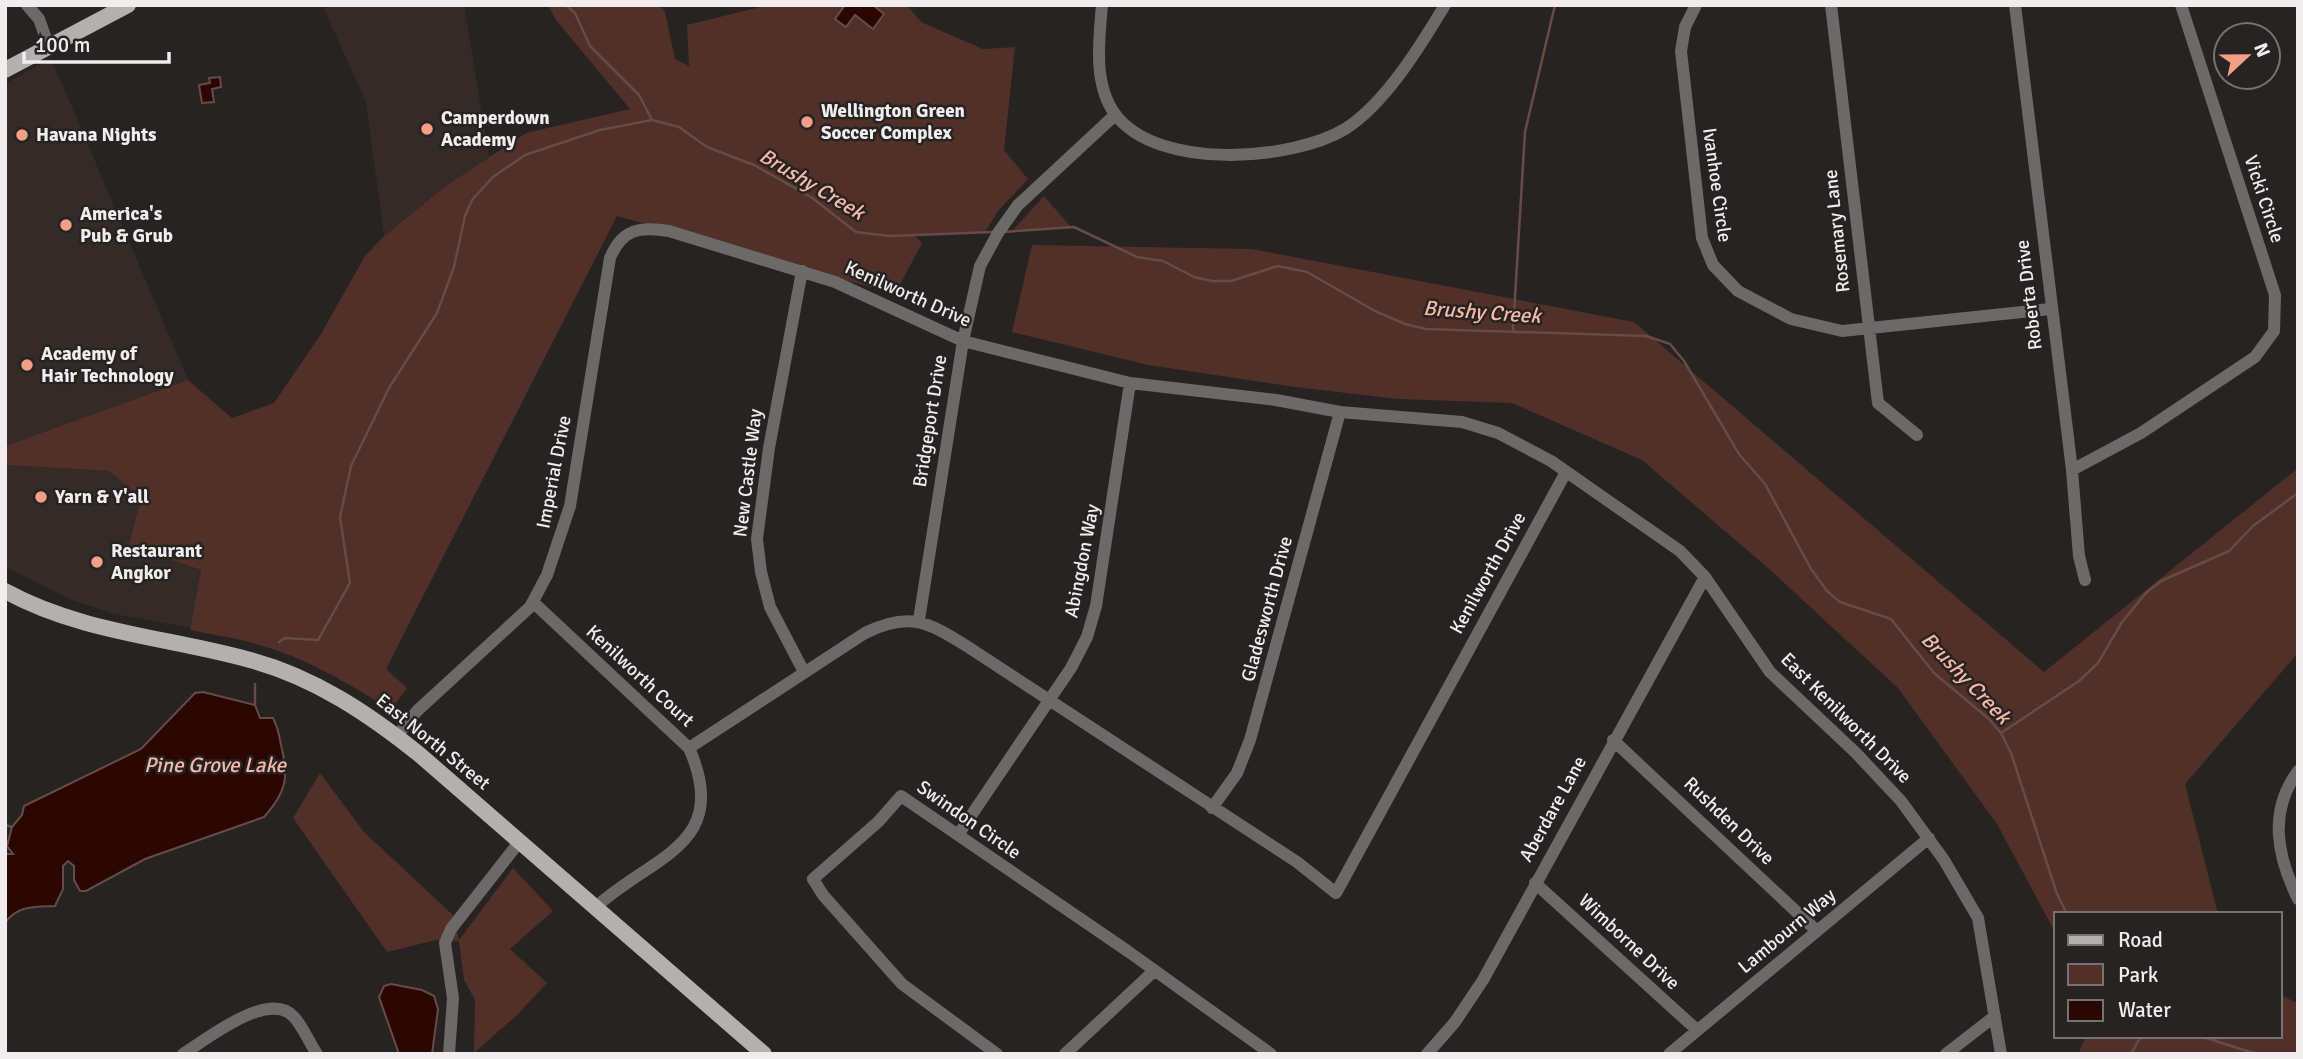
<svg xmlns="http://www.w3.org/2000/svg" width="2303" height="1059" font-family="Signika,sans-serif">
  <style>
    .built { fill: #342b28 }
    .green { fill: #503028 }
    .water { fill: #2c0600; stroke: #664b47; stroke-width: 2 }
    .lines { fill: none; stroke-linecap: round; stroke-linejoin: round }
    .stream { stroke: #664b47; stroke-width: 2.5 }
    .minor { stroke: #6b6a69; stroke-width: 12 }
    .major { stroke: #b4b0af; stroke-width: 16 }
    .poi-dot { fill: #f49e87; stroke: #262322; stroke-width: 2.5 }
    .labels { text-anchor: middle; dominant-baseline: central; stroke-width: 5; stroke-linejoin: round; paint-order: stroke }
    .poi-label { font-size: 19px; font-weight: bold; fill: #efeded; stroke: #262322; text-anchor: start }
    .street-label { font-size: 19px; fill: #efeded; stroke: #262322 }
    .water-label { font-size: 21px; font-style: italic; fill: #f7b8a7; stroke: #262322 }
  </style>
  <rect width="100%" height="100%" fill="#262322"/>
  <path class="built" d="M 322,5 L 464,5 L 489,157 L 447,185 L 384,236 L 366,102 Z
    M 51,58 L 188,380 L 5,446 L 5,84 Z
    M 5,465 L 109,471 L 141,498 L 130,545 L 201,570 L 191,628 L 115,614 L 72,600 L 5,567 Z"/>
  <path class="green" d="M 548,5 L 660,5 L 665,12 L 675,59 L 689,66 L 687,25 L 768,5 L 907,5 L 921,22 L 983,49 L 1015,47 L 1004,150 L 1028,179 L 998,211 L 985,232 L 914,235 L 922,243 L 895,294 L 617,216 L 386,669 L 407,688 L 391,710 C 349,684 307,658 259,645 C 237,638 213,635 190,630 L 201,570 L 129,545 L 141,498 L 109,471 L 5,465 L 5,446 L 188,380 L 232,418 L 274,403 L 321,334 L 365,256 L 384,236 L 447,185 L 526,133 L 630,109 L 556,20 Z
    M 1044,196 L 1071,227 L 1012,231 Z
    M 1032,245 L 1252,249 L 1634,322 L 2044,672 L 2298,468 L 2298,653 L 2185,784 L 2218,914 L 2056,914 L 2056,934 L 1997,824 L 1898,688 L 1768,568 L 1642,460 L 1512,403 L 1398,399 L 1295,387 L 1148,365 L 1012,332 Z
    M 320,773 L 364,832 L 454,916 L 459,940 L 513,868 L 553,911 L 510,949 L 547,983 L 516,1016 L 474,1053 L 475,1000 L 464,980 L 459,941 L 436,940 L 387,952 L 293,818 Z
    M 2280,995 L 2298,1003 L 2298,1054 L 2078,1054 L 2086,1036 L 2280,1036 Z"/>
  <path class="water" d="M 845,5 L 873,5 L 884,14 L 873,29 L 855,15 L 846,27 L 835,19 Z
    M 220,77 L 221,87 L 212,89 L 214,102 L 202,103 L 199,85 L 210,83 L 209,78 Z
    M 203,692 L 255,705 L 260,718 L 273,718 C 278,727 279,734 281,745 C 289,777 287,791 264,817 L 145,859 L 86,891 L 80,891 L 74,880 L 74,866 L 68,861 L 63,866 L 63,889 L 55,906 C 35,907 17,905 5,923 L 5,854 L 13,854 L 7,846 L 12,827 L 22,815 L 24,806 L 141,749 L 195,693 Z
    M 391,984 L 422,990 L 434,996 L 438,1009 L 432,1054 L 399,1054 L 379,997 L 384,986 Z"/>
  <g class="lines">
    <path class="stream" d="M 566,5 L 575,13 L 590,46 L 639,95 L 652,120
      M 1003,232 L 1074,227 L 1137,257 L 1163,261 L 1194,277 L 1212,281 L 1231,281 L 1278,266 L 1307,272 L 1375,311 L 1405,324 L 1426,329 L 1646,336 L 1670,344 L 1684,361 L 1739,454 L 1765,484 L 1811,569 L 1827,591 L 1840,602 L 1891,619 L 1934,673 L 1989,719 L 2001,733 L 2011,753 L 2057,894 L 2067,914
      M 1513,330 L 1525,132 L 1555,5
      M 279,642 L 285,638 L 318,640 L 350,583 L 340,517 L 351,466 L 389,388 L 437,313 L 454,267 L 465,216 L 472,200 L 493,177 L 525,155 L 600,130 L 652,120 L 679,127 L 707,147 L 754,165 L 811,197 L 856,232 L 890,236 L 993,232
      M 255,684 L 255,705
      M 2001,733 L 2079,681 L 2098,663 L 2122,622 L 2146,593 L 2161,581 L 2229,551 L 2253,526 L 2298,493
      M 5,825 L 12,827
      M 2200,1036 L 2256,1054
      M 2131,1054 L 2141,1036"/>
    <path class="minor" d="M 27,5 L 39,19 L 49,47
      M 1102,5 C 1099,40 1093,84 1115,114 C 1157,171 1292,161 1345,129 C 1385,104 1421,45 1445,5
      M 1696,5 L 1685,27 L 1681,51 L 1702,238 L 1713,265 L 1738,291 L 1791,319 L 1842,331 L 2050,309
      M 1831,5 L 1878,403 L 1917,435
      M 2015,5 L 2072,470 L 2079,556 L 2085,580
      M 802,271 L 769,448 L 757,539 L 761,572 L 770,607 L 804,672
      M 2072,470 L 2141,433 L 2255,357 L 2274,331 L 2275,295 L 2181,5
      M 534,603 L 689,748 C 732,845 653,855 596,907
      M 919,620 L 963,341 L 980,266 L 998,233 L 1018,205 L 1115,115
      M 397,736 L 417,711 L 530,607 L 547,575 L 570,506 L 610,258 C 622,229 640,226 669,231 L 835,282 L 963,341 L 1130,383 L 1276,400 L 1340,412 L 1462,422 L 1498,433 L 1551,461 L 1680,551 L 1705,577 L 1770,672 L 1856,753 L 1901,801 L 1944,860 L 1978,918 L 2001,1054
      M 1613,740 L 1817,931
      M 689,748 L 865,633 C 908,612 927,621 965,645 L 1297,862 L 1336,893 L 1566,472
      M 2298,771 C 2268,812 2277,856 2298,899
      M 1212,808 L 1237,773 L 1250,740 L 1340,412
      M 958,835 L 1071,668 L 1087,637 L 1096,606 L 1130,383
      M 1535,883 L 1697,1030
      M 183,1054 C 207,1039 269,989 294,1017 C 303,1027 309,1042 317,1054
      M 449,1054 L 453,998 L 445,943 L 451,929 L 520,841
      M 997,1054 L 902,984 L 823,895 L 813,879 L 878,822 L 901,796 L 1129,952 L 1271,1054
      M 1065,1054 L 1154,971
      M 1427,1054 L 1455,1022 L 1483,980 L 1705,577
      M 1669,1054 L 1929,838
      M 1946,1054 L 1995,1016"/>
    <path class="major" d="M 5,70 L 128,5
      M 5,591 C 82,633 167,637 250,660 C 314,677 369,714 420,755 L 764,1054"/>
  </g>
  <g class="poi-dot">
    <circle cx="807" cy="122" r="7"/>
    <circle cx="427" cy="129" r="7"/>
    <circle cx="22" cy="135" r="7"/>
    <circle cx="66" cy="225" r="7"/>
    <circle cx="27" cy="365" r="7"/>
    <circle cx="41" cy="497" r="7"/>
    <circle cx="97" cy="562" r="7"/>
  </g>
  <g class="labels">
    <g class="poi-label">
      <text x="821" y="111">Wellington Green<tspan x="821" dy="22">Soccer Complex</tspan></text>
      <text x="441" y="118">Camperdown<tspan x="441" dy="22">Academy</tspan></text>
      <text x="36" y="135">Havana Nights</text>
      <text x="80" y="214">America's<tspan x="80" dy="22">Pub &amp; Grub</tspan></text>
      <text x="41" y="354">Academy of<tspan x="41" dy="22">Hair Technology</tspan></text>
      <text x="55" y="497">Yarn &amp; Y'all</text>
      <text x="111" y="551">Restaurant<tspan x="111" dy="22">Angkor</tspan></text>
    </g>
    <g class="street-label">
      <text transform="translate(1717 185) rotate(82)">Ivanhoe Circle</text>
      <text transform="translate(2264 199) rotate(72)">Vicki Circle</text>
      <text transform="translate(1837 231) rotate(-96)">Rosemary Lane</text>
      <text transform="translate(908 294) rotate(24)">Kenilworth Drive</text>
      <text transform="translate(2029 295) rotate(-97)">Roberta Drive</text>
      <text transform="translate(930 421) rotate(-81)">Bridgeport Drive</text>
      <text transform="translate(554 472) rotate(-79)">Imperial Drive</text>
      <text transform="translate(748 473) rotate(-83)">New Castle Way</text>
      <text transform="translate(1082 561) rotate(-79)">Abingdon Way</text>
      <text transform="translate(1488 573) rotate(-61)">Kenilworth Drive</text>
      <text transform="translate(1267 609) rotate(-75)">Gladesworth Drive</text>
      <text transform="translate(640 676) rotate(43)">Kenilworth Court</text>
      <text transform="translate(1846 718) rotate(45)">East Kenilworth Drive</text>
      <text transform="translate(433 742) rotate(39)">East North Street</text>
      <text transform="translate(1553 809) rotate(-61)">Aberdare Lane</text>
      <text transform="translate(969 820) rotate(35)">Swindon Circle</text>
      <text transform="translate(1729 821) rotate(44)">Rushden Drive</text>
      <text transform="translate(1787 931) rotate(-40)">Lambourn Way</text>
      <text transform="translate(1629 942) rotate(43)">Wimborne Drive</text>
    </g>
    <g class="water-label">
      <text transform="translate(812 184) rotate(31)">Brushy Creek</text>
      <text transform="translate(1482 312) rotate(4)">Brushy Creek</text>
      <text transform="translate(1966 678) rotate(46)">Brushy Creek</text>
      <text x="215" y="765">Pine Grove Lake</text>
    </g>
  </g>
  <rect width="2303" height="1059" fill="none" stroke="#efeded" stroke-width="14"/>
  <rect x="2054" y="912" width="228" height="126" fill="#262322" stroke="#767473" stroke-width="2"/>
  <rect x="2068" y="935" width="35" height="10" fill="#b4b0af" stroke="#767473" stroke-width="2"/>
  <text x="2118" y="947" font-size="21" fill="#efeded">Road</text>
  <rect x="2068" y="964" width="35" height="21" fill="#503028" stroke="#767473" stroke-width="2"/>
  <text x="2118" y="982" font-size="21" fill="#efeded">Park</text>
  <rect x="2068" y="1000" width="35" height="21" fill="#2c0600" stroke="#767473" stroke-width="2"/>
  <text x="2118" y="1017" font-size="21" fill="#efeded">Water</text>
  <g transform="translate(2247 56) rotate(68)"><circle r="33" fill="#262322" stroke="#767473" stroke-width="2"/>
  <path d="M0-5L12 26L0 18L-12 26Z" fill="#f49e87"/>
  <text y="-10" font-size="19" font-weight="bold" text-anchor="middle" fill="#efeded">N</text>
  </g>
  <path d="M24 52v10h145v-10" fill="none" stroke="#efeded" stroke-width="3.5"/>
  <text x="35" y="52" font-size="21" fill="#efeded" stroke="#262322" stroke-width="5" paint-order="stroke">100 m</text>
</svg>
